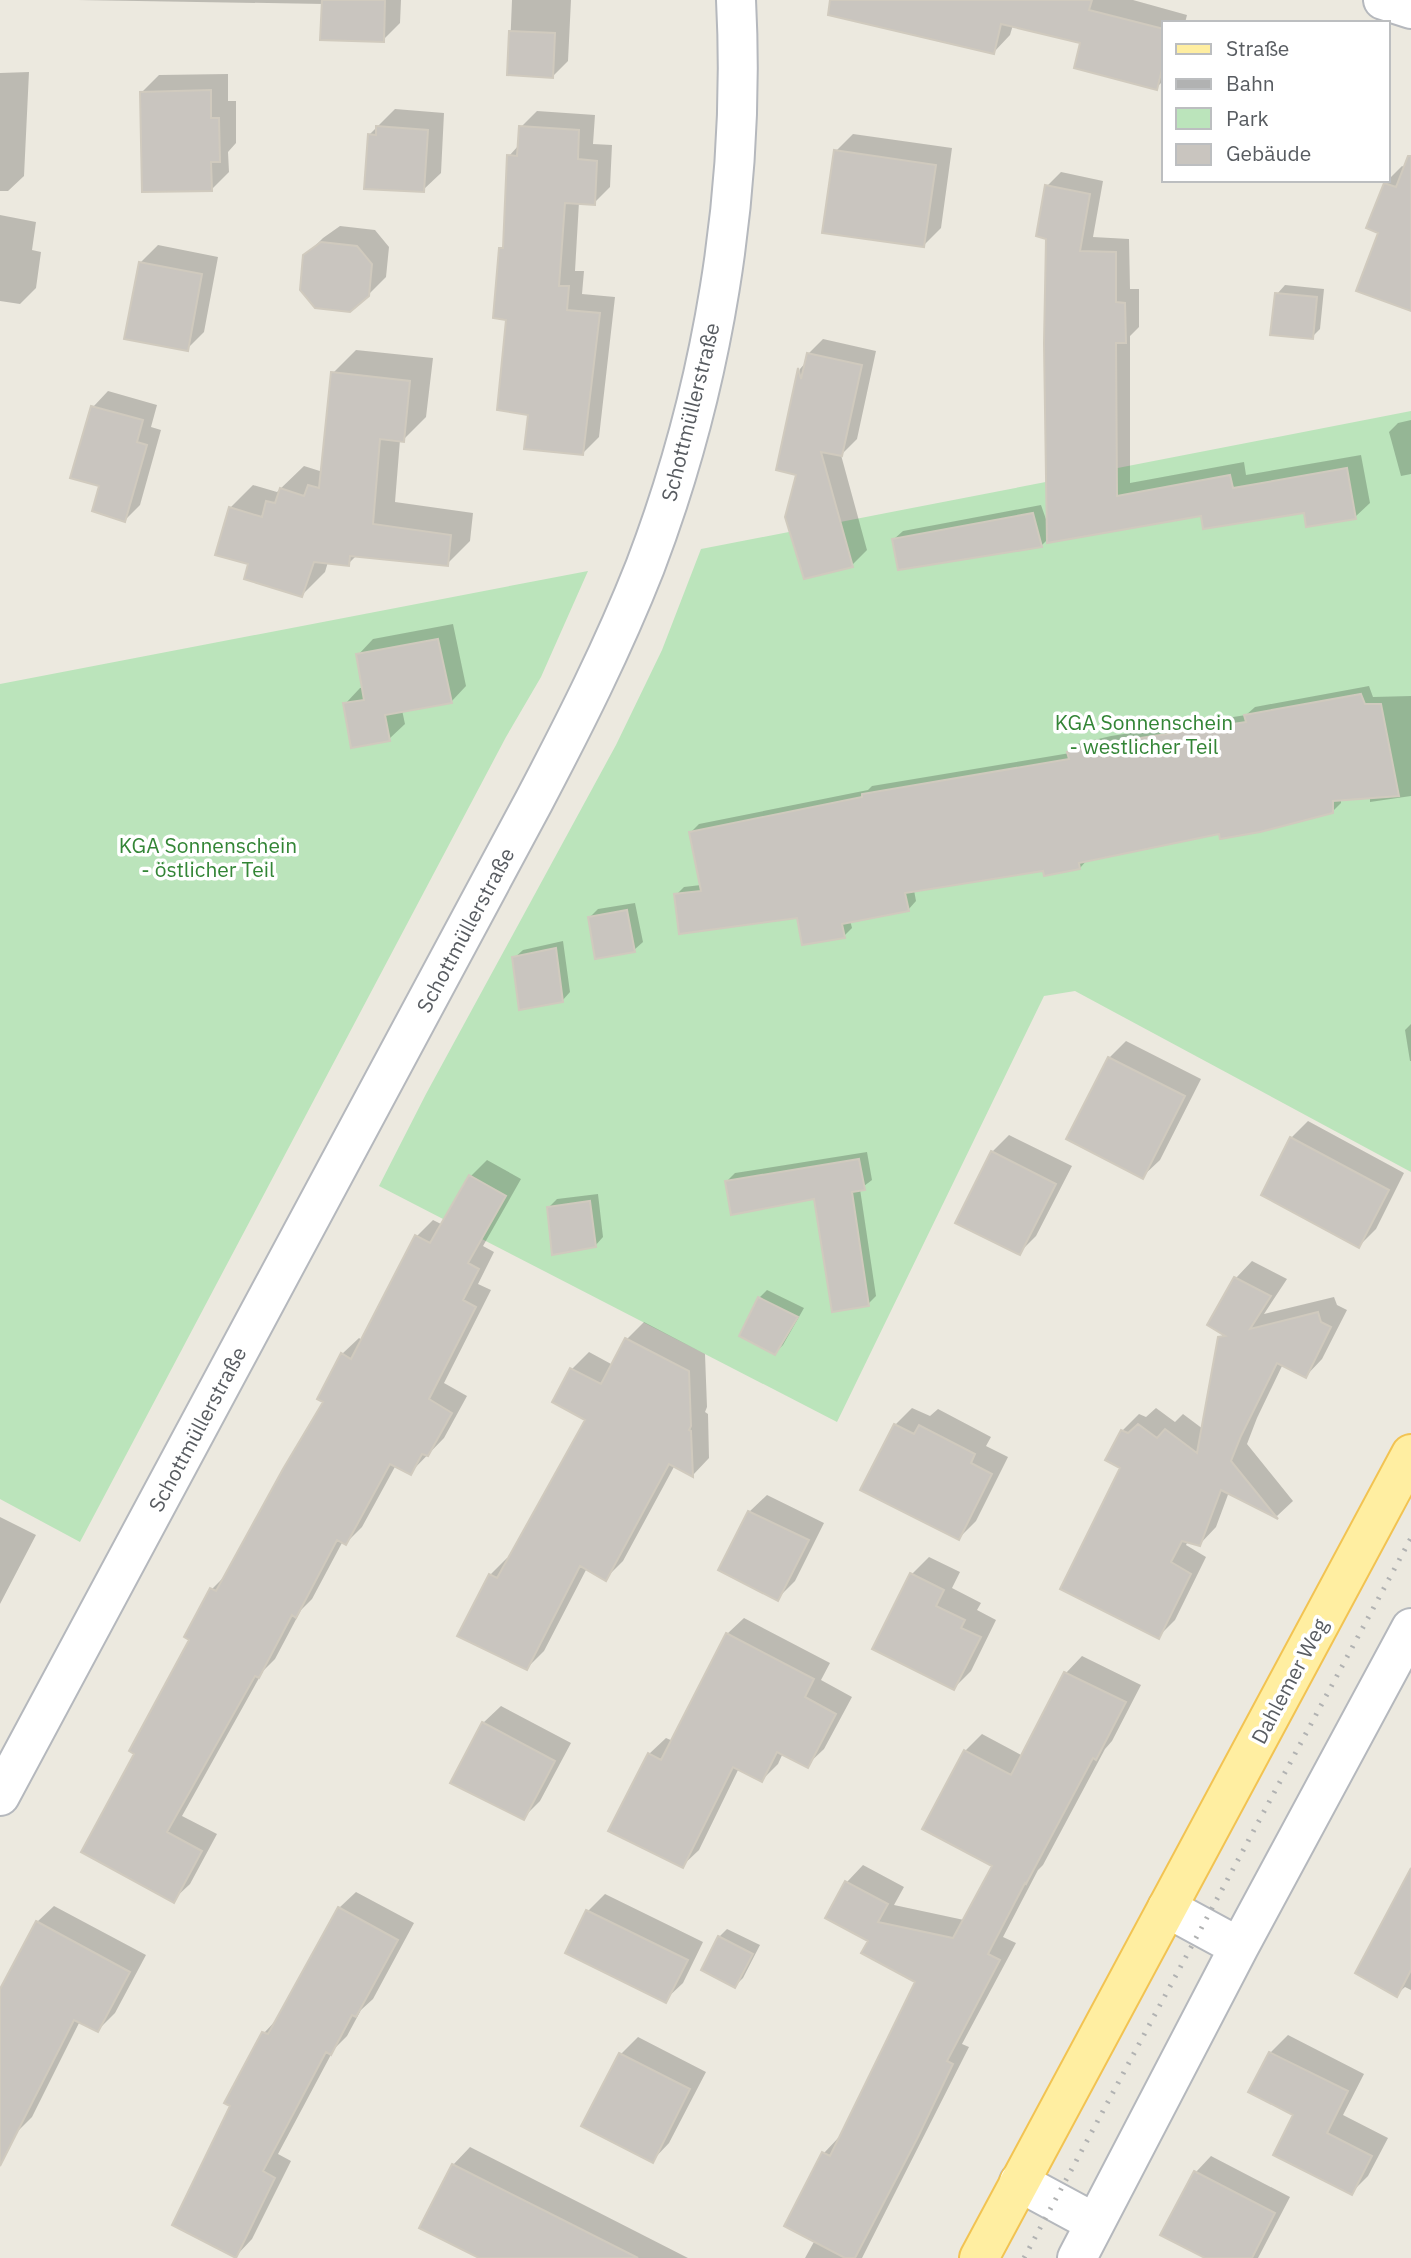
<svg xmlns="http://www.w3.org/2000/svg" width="1411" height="2258" font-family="'IBM Plex Sans',sans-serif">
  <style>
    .green { fill: #bbe4bb }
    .shadow { fill: #0003 }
    .building { fill: #c9c5bf; stroke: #d0cabe; stroke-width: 2 }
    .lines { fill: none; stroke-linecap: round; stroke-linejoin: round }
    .minor-casing { stroke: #b5b8bd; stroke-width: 42 }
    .major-casing { stroke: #f2c352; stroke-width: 42 }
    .minor { stroke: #fff; stroke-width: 38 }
    .major { stroke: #ffeea1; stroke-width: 38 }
    .rail { stroke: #b1b2b2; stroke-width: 5; stroke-dasharray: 2 9; stroke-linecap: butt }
    .labels { text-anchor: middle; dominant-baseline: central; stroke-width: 7; stroke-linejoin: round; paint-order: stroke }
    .street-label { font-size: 21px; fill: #585c61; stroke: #fff }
    .park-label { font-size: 21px; fill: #338536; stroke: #fff }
  </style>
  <rect width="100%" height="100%" fill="#ece9df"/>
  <path class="green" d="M 1411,411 L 1411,1172 L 1075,991 L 1044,996 L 837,1422 L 379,1186 L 426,1094 L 616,745 L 662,650 L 701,549 Z
    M 588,571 L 541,677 L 506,737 L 80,1542 L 0,1499 L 0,684 Z"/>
  <path class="shadow" d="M 78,0 L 401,0 L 400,23 L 383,40 L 324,4 Z
    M 512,0 L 571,0 L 568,61 L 553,76 L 509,74 Z
    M 856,0 L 1133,0 L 1187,15 L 1185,23 L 1164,23 L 1164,80 L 1156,88 L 1083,42 L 1013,25 L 1010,35 L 994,52 Z
    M 29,72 L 24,176 L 8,191 L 0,191 L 0,73 Z
    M 228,74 L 228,101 L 236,101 L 236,143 L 228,152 L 229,172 L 212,189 L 142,92 L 159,75 Z
    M 395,109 L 444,113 L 441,173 L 423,190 L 369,135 Z
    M 537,111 L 595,115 L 593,144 L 612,145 L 610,187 L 594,203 L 579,202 L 575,271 L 584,271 L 582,294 L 615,297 L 599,437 L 583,453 L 530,413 L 507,318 L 501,249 L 505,245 L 509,156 L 519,145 L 521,127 Z
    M 853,134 L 952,148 L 941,228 L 924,245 L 836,151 Z
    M 1402,166 L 1411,170 L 1411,309 L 1381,232 L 1385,183 Z
    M 1061,172 L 1103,181 L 1093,237 L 1129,239 L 1130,289 L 1139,289 L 1139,327 L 1130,336 L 1130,483 L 1244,462 L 1246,475 L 1361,455 L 1370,503 L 1355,517 L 1305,511 L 1202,514 L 1046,541 L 1042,545 L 899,568 L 894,539 L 903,531 L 1041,505 L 1048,525 L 1047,186 Z
    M 0,215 L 36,222 L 32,250 L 41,252 L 36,288 L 20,304 L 0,301 Z
    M 340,226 L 375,230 L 389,247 L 386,277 L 368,295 L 305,256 L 323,238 Z
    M 158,245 L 218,257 L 204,332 L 187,349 L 141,262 Z
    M 1285,285 L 1324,289 L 1320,329 L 1312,337 L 1277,294 Z
    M 823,339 L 876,351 L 857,439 L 841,455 L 867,550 L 852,565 L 798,473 L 778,468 L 800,369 L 806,362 L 808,354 Z
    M 356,350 L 433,358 L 426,417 L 403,440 L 400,440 L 395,502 L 473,513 L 470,541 L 447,564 L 357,555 L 348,564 L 328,562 L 325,572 L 302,595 L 250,563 L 230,508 L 253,485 L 277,492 L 304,466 L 323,472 L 333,373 Z
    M 108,391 L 157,405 L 151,427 L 161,430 L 140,505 L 125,520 L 101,485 L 93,407 Z
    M 1411,420 L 1411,474 L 1401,476 L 1389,432 L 1398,423 Z
    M 453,624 L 466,686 L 451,702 L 402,710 L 405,724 L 389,739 L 345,704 L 360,688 L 364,688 L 358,655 L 373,639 Z
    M 1369,686 L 1373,697 L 1411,696 L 1411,796 L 1370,802 L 1370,796 L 1341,798 L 1341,803 L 1333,811 L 1087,860 L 1080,868 L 1044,870 L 914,890 L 916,901 L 908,910 L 850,920 L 852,928 L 844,936 L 799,916 L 676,895 L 684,887 L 701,885 L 691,832 L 699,824 L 868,790 L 872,786 L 1070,753 L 1077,744 L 1111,736 L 1246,715 L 1255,707 Z
    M 635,903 L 643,942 L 634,950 L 590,917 L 598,909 Z
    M 563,941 L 570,992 L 562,1001 L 514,958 L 523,950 Z
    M 1411,1024 L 1411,1061 L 1410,1061 L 1405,1030 Z
    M 1126,1041 L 1201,1079 L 1160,1160 L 1142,1177 L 1109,1058 Z
    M 1308,1121 L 1404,1173 L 1376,1229 L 1359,1246 L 1291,1138 Z
    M 1009,1135 L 1072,1166 L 1036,1236 L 1019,1253 L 992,1152 Z
    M 867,1152 L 872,1180 L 860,1189 L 876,1296 L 868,1304 L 816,1197 L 727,1181 L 735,1173 Z
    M 487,1160 L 521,1179 L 483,1246 L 494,1252 L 478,1284 L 491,1290 L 444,1383 L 467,1396 L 444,1438 L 410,1473 L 396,1465 L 362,1527 L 346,1543 L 343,1541 L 312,1599 L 301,1610 L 275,1659 L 263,1671 L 182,1816 L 217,1834 L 190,1884 L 173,1900 L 137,1753 L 212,1589 L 228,1573 L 325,1401 L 342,1354 L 359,1338 L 362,1340 L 417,1236 L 433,1220 L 443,1225 L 471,1176 Z
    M 598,1194 L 603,1237 L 595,1246 L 548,1208 L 557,1199 Z
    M 1252,1261 L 1287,1279 L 1264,1314 L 1334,1297 L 1337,1305 L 1347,1310 L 1322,1359 L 1306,1376 L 1283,1364 L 1257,1418 L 1247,1444 L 1293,1501 L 1277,1516 L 1229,1492 L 1216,1527 L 1200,1544 L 1188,1541 L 1186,1545 L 1206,1557 L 1175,1620 L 1158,1637 L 1122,1467 L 1122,1431 L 1139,1414 L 1146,1417 L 1156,1408 L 1175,1422 L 1183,1414 L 1203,1429 L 1220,1338 L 1225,1333 L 1209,1325 L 1236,1278 Z
    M 767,1290 L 804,1308 L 783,1345 L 775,1353 L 759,1298 Z
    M 644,1322 L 705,1354 L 707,1407 L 705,1412 L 708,1414 L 709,1458 L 693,1475 L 675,1465 L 623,1561 L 606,1578 L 587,1568 L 544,1651 L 527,1668 L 490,1575 L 507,1558 L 510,1559 L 588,1419 L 572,1369 L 589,1352 L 613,1365 L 627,1339 Z
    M 912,1408 L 930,1416 L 938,1409 L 991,1437 L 986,1446 L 1008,1457 L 976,1521 L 959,1538 L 895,1425 Z
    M 767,1495 L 824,1523 L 795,1581 L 778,1598 L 749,1512 Z
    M 0,1517 L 36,1535 L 0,1604 Z
    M 929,1557 L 960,1572 L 952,1588 L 981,1603 L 977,1610 L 996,1620 L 971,1671 L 954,1688 L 912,1574 Z
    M 744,1618 L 830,1663 L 821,1680 L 852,1697 L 824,1749 L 807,1765 L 783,1753 L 778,1764 L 762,1780 L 739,1768 L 699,1850 L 682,1866 L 649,1754 L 666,1738 L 673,1741 L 727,1634 Z
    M 1082,1656 L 1141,1685 L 1112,1741 L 1105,1749 L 1043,1865 L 1038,1870 L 1003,1937 L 1016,1943 L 962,2044 L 969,2047 L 862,2258 L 805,2258 L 815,2240 L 824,2153 L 840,2136 L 917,1981 L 870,1940 L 827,1917 L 847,1882 L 863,1865 L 904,1887 L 894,1905 L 964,1920 L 994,1865 L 965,1751 L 982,1734 L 1023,1756 L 1066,1673 Z
    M 501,1706 L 571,1743 L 540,1801 L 523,1818 L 483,1723 Z
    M 1411,1871 L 1411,1990 L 1405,1987 L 1397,1994 Z
    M 356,1892 L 414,1923 L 373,1999 L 361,2010 L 347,2036 L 334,2049 L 278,2154 L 291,2161 L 252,2239 L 236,2256 L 232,2106 L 226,2103 L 264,2033 L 279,2017 L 339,1908 Z
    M 605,1894 L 703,1942 L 683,1983 L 665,2000 L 567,1952 L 588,1911 Z
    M 54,1906 L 146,1955 L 115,2013 L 98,2030 L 80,2021 L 32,2117 L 15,2134 L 0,2134 L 0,1993 L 37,1922 Z
    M 727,1929 L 760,1945 L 743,1978 L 735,1986 L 719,1937 Z
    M 1288,2035 L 1364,2074 L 1343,2115 L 1388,2138 L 1368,2176 L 1351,2193 L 1295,2114 L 1251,2092 L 1270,2053 Z
    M 638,2037 L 706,2072 L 669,2143 L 652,2161 L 584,2126 L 621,2054 Z
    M 470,2147 L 688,2258 L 482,2258 L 453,2165 Z
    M 1211,2156 L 1290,2197 L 1258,2258 L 1207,2258 L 1196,2172 Z"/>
  <path class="building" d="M 322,0 L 385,0 L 384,42 L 320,40 Z
    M 830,0 L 1092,0 L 1089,10 L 1164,29 L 1164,61 L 1157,90 L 1074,68 L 1080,43 L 1001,24 L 994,54 L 828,15 Z
    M 509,31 L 555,33 L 553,78 L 507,75 Z
    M 211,90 L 211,118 L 219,118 L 220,162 L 211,162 L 212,191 L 142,192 L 140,92 Z
    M 376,126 L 428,130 L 424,192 L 364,189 L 368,134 L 376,135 Z
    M 519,126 L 579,130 L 578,159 L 597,161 L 595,205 L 565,203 L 559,286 L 569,286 L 567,310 L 600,313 L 583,455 L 524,449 L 528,415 L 497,410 L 506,320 L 493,318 L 499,248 L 503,248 L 507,155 L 517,156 Z
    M 834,150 L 936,165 L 924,247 L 822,233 Z
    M 1408,156 L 1411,156 L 1411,311 L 1356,291 L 1378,233 L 1366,228 L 1384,183 L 1396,187 Z
    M 1045,185 L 1090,194 L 1080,251 L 1116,252 L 1116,302 L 1125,303 L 1126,343 L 1116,343 L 1117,496 L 1230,475 L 1233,488 L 1347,468 L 1356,519 L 1306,527 L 1304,513 L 1203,529 L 1201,516 L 1047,543 L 1044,343 L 1046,239 L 1036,236 Z
    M 321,242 L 357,246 L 372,264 L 369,296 L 350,312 L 315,308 L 300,290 L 303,255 Z
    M 139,262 L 202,274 L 188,351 L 124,339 Z
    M 1275,293 L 1317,297 L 1313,339 L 1270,335 Z
    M 807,353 L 862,365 L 842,456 L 821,452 L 853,567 L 804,579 L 785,517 L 796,475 L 776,470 L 798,368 L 801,379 Z
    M 331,372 L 410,381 L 404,442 L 380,439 L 373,524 L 451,535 L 448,566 L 350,556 L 349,566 L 314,562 L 302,597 L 244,579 L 248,564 L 215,555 L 229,507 L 262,517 L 266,501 L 275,503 L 280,488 L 304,496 L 308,485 L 319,488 Z
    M 91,406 L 143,420 L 137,442 L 147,445 L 125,522 L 92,511 L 99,486 L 70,478 Z
    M 1033,513 L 1042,547 L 898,570 L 892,539 Z
    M 438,639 L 452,703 L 385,715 L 390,741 L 351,748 L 343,703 L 364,700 L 356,654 Z
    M 1361,694 L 1365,704 L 1381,704 L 1399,796 L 1333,801 L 1333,813 L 1260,832 L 1220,839 L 1219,834 L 1079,863 L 1080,869 L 1044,876 L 1043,871 L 905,893 L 909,911 L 842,924 L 845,938 L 802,945 L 797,918 L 679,934 L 674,894 L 701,891 L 689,832 L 862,797 L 862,794 L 1069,759 L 1067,752 L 1101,744 L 1246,722 L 1244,715 Z
    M 627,910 L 635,952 L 595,959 L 588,917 Z
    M 556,948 L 563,1002 L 519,1010 L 512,957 Z
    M 1108,1057 L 1185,1096 L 1143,1179 L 1066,1139 Z
    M 1290,1137 L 1389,1190 L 1359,1248 L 1261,1195 Z
    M 991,1151 L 1056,1184 L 1020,1255 L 955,1223 Z
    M 859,1159 L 865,1190 L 852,1192 L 869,1306 L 832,1312 L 814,1199 L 731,1215 L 725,1181 Z
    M 469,1175 L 506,1196 L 468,1263 L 479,1269 L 463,1300 L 476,1307 L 429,1399 L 452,1413 L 428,1456 L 422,1454 L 411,1475 L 390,1464 L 346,1545 L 337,1540 L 296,1618 L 292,1615 L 259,1678 L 255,1676 L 167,1832 L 202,1851 L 174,1903 L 81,1852 L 134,1754 L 129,1751 L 189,1640 L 184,1637 L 210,1588 L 216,1591 L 283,1469 L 323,1402 L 317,1399 L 341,1353 L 351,1359 L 415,1235 L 430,1243 Z
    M 590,1201 L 596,1247 L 552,1255 L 547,1207 Z
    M 1234,1277 L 1271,1296 L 1250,1329 L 1318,1312 L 1321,1322 L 1331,1327 L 1306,1378 L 1277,1363 L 1241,1436 L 1231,1461 L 1278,1519 L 1221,1490 L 1200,1546 L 1182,1541 L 1171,1562 L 1191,1574 L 1159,1639 L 1060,1589 L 1120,1468 L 1105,1460 L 1121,1430 L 1128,1433 L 1138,1424 L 1157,1438 L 1165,1429 L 1197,1453 L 1218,1337 L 1225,1336 L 1207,1325 Z
    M 758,1297 L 798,1317 L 775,1355 L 739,1336 Z
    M 625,1338 L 689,1371 L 691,1426 L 689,1430 L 691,1431 L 693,1477 L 669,1464 L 606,1581 L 580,1566 L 527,1670 L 457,1636 L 489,1574 L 497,1578 L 585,1420 L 552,1402 L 570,1368 L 601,1384 Z
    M 894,1424 L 914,1434 L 919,1425 L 975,1454 L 971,1463 L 992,1474 L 959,1540 L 860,1490 Z
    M 748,1511 L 809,1540 L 778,1601 L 718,1570 Z
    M 910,1573 L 944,1590 L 936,1606 L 965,1620 L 961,1628 L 981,1637 L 954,1690 L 872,1649 Z
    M 726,1633 L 814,1679 L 805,1697 L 836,1714 L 808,1768 L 777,1752 L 762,1782 L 733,1767 L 683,1868 L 608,1831 L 648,1753 L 661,1760 Z
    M 1064,1672 L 1126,1702 L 1096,1760 L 1093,1758 L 1026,1884 L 1025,1883 L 988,1954 L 1000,1960 L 947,2061 L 953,2064 L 918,2137 L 855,2258 L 845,2258 L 784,2226 L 822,2152 L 830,2156 L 915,1982 L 861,1953 L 868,1941 L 825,1918 L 845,1881 L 888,1904 L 878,1922 L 953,1938 L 992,1866 L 922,1829 L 964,1750 L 1011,1775 Z
    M 482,1722 L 555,1761 L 524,1820 L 450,1783 Z
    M 1411,1868 L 1411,1970 L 1397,1997 L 1355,1973 Z
    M 338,1907 L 398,1940 L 356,2017 L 352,2015 L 331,2055 L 326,2052 L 263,2171 L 275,2178 L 236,2258 L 172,2225 L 230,2106 L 224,2103 L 262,2032 L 268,2034 Z
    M 586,1910 L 688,1960 L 666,2003 L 565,1953 Z
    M 36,1921 L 130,1972 L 98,2032 L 74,2020 L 0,2166 L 0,1989 Z
    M 718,1936 L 753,1954 L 735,1988 L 701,1970 Z
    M 1269,2052 L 1348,2091 L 1327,2133 L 1372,2156 L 1352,2195 L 1273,2155 L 1293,2115 L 1248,2092 Z
    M 619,2053 L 690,2089 L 653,2163 L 581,2126 Z
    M 452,2164 L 555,2216 L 638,2258 L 479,2258 L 419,2228 Z
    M 1194,2171 L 1275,2213 L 1252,2258 L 1205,2258 L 1160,2235 Z"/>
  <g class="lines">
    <g class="minor-casing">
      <path id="minor" d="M 1383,0 L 1411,9
        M 0,1796 L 534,801 C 574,725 613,648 645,567 C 713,389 746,191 736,0
        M 1167,1908 L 1239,1947
        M 1019,2182 L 1095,2223
        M 1077,2258 L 1239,1947 L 1411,1628"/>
    </g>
    <g class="major-casing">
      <path id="major" d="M 979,2258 L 1411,1454"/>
    </g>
    <use href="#minor" class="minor"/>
    <use href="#major" class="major"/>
    <path class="rail" d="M 1024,2258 L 1411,1538"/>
  </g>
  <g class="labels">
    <g class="street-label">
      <text transform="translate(690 412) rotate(-76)">Schottmüllerstraße</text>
      <text transform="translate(465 930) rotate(-62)">Schottmüllerstraße</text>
      <text transform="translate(197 1429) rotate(-62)">Schottmüllerstraße</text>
      <text transform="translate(1289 1681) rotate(-62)">Dahlemer Weg</text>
    </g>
    <g class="park-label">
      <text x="1144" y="722">KGA Sonnenschein<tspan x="1144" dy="24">- westlicher Teil</tspan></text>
      <text x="208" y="845">KGA Sonnenschein<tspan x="208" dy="24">- östlicher Teil</tspan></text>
    </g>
  </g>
  <rect x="1162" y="21" width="228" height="161" fill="#ffffff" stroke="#bcbec0" stroke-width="2"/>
  <rect x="1176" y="44" width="35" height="10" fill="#ffeea1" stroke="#bcbec0" stroke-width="2"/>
  <text x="1226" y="56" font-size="21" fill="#585c61">Straße</text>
  <rect x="1176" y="79" width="35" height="10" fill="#b1b2b2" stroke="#bcbec0" stroke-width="2"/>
  <text x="1226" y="91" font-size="21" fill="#585c61">Bahn</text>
  <rect x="1176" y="108" width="35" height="21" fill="#bbe4bb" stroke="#bcbec0" stroke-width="2"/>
  <text x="1226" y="126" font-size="21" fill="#585c61">Park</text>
  <rect x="1176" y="144" width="35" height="21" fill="#c9c5bf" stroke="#bcbec0" stroke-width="2"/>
  <text x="1226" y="161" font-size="21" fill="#585c61">Gebäude</text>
</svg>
